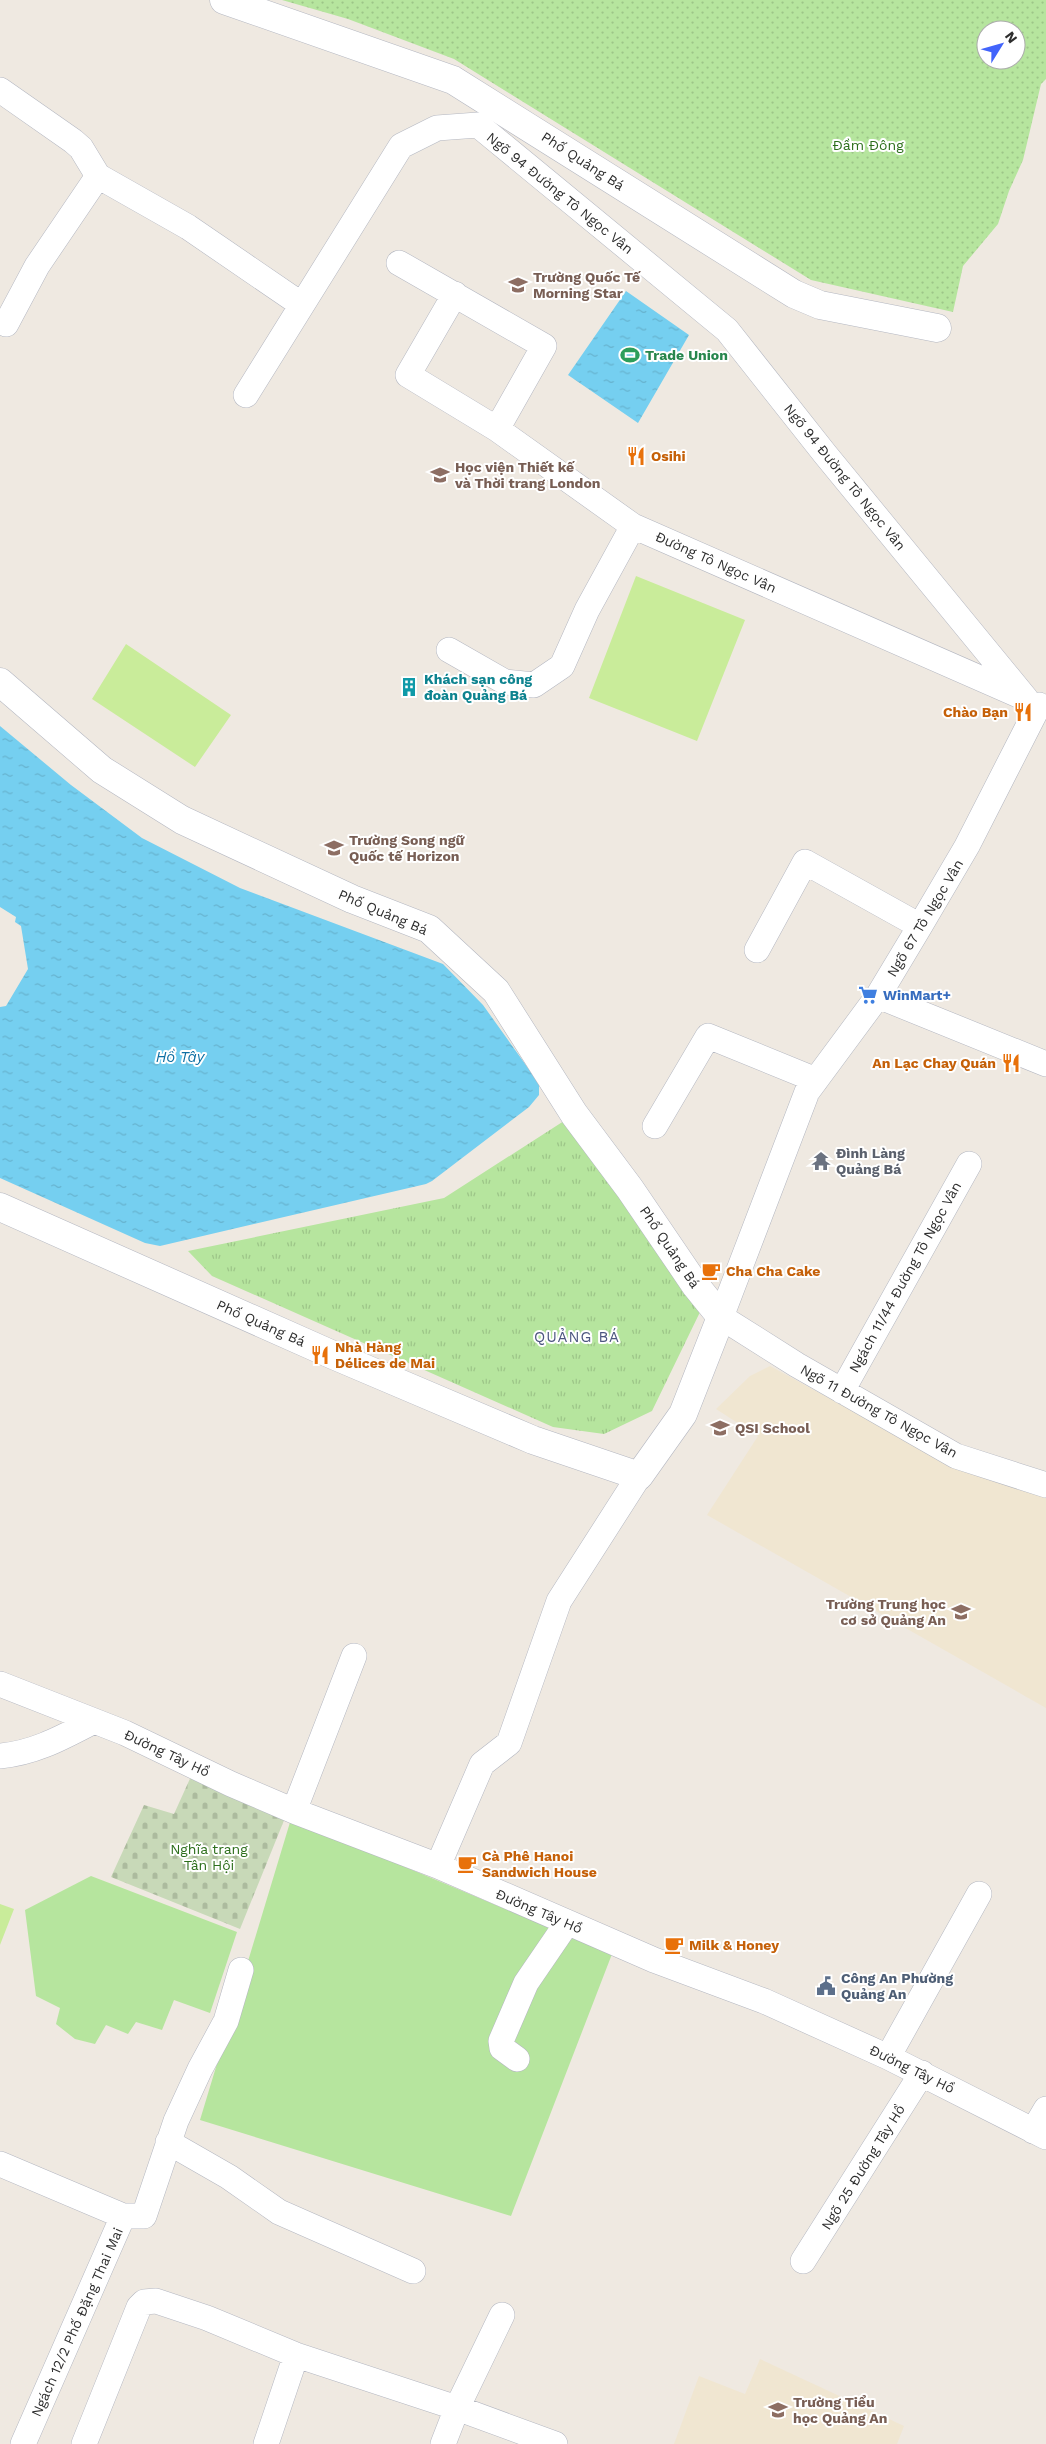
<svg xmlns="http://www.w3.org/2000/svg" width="1046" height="2444" font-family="'Work Sans',sans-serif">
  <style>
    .education { fill: #f0e6d1 }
    .grass { fill: #b6e59e }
    .cemetery { fill: url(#cemetery-stones) }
    .park { fill: url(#park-tufts) }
    .garden { fill: url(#garden-dots); fill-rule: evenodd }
    .pitch { fill: #c9ec9a }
    .water { fill: url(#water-ripples) }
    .pier { fill: #efe9e1 }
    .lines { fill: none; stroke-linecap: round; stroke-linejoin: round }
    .street-casing { stroke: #b4b7c1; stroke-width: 26 }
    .secondary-casing { stroke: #b4b7c1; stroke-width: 29 }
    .street { stroke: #fff; stroke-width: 25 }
    .secondary { stroke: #fff; stroke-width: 28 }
    .labels { text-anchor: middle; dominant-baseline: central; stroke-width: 4; stroke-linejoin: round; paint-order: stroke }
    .park-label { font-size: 14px; fill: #2c6e1b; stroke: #fff }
    .street-label { font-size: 14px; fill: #2e2e2e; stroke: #fff }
    .education-label { font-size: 14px; font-weight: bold; fill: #785e54; stroke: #fff; text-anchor: start }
    .leisure-label { font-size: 14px; font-weight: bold; fill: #27864d; stroke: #fff; text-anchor: start }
    .food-label { font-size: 14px; font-weight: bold; fill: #c56008; stroke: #fff; text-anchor: start }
    .culture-label { font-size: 14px; font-weight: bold; fill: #0d838f; stroke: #fff; text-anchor: start }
    .shop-label { font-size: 14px; font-weight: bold; fill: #366cbe; stroke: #fff; text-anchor: start }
    .worship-label { font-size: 14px; font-weight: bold; fill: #5b616d; stroke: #fff; text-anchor: start }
    .service-label { font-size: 14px; font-weight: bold; fill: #4e5e75; stroke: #fff; text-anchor: start }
    .water-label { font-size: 15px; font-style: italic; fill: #0d6fa3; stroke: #fff }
    .neighbourhood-label { font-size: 15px; letter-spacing: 1px; fill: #4d5680; stroke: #fff }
  </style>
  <defs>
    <pattern id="cemetery-stones" width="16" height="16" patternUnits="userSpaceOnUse" patternTransform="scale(1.25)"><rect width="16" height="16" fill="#c8d9b8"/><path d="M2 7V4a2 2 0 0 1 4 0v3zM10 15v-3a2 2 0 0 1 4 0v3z" fill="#acbb9e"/></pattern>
    <pattern id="park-tufts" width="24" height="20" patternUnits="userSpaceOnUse" patternTransform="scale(1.25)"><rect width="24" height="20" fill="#b6e59e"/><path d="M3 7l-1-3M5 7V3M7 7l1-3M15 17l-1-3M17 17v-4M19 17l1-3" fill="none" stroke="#9dc588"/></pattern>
    <pattern id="garden-dots" width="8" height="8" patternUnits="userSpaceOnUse" patternTransform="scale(1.25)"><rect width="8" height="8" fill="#b6e59e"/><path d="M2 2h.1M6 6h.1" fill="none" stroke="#9dc588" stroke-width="1.8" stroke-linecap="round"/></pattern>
    <pattern id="water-ripples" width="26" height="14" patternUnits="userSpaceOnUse" patternTransform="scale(1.25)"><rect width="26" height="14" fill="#75cff0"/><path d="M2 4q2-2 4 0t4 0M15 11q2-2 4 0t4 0" fill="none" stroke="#66b2ce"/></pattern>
  </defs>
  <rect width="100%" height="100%" fill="#efe9e1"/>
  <path class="education" d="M 770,1366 L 950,1464 L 1046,1497 L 1046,1708 L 707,1515 L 758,1436 L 716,1409 L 750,1376 Z
    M 760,2359 L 904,2426 L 897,2444 L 674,2444 L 699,2376 L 745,2394 Z"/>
  <path class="grass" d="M 291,1819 L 612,1954 L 511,2216 L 200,2120 Z
    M 91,1876 L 237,1932 L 210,2013 L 174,2000 L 162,2030 L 136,2022 L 128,2034 L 106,2025 L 95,2044 L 75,2039 L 56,2024 L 60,2008 L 36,1996 L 25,1910 Z"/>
  <path class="cemetery" d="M 193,1772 L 287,1813 L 240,1929 L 111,1877 L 144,1805 L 174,1814 Z"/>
  <path class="park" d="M 567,1119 L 701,1310 L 652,1411 L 604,1434 L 553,1427 L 212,1276 L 188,1251 L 444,1198 Z"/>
  <path class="garden" d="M 282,0 L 1046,0 L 1046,79 L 1041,84 L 1023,160 L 1009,191 L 998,224 L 963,266 L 953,312 L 811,280 L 454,59 L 348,19 ZM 986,30 L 1016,30 L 1016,60 L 986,60 Z"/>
  <path class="pitch" d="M 636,576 L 745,620 L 697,741 L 589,698 Z
    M 126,644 L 231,715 L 195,767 L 92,699 Z
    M 0,1904 L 14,1909 L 0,1945 Z"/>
  <path class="water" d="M 626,291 L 689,335 L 638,423 L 568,375 Z
    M 0,726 L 71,785 L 142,838 L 240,888 L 443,964 L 483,1005 L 533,1075 L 539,1085 L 539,1095 L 529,1107 L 432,1181 L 426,1184 L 160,1246 L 145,1243 L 0,1178 Z"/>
  <path class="pier" d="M 0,907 L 16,917 L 15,922 L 21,926 L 28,969 L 6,1006 L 0,1007 Z"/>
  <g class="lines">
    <g class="street-casing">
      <path id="street" d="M 0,90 L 73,141 L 81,148 L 98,176
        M 399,263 L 544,346 L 497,429
        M 455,294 L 408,375 L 497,429 L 633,526 L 1023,697
        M 6,324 L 37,266 L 98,176 L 188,227 L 302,305
        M 246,395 L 401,146 L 437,128 L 478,125 L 727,330 L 825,454 L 1026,699
        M 449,650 L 505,682 L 534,685 L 562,666 L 587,610 L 633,526
        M 1039,705 L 967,846 L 920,926 L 878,996 L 807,1092 L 721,1317 L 797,1365 L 956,1456 L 1046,1485
        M 757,950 L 805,862 L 920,926
        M 878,996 L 1046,1064
        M 655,1126 L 708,1036 L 816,1080
        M 842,1391 L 969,1164
        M 0,1684 L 125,1733 L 231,1784 L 294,1811 L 438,1866 L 654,1960 L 764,2001 L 888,2057 L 1046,2137
        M 0,1756 C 35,1753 63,1737 94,1721
        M 294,1811 L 354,1656
        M 438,1866 L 482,1764 L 509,1743 L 559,1601 L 639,1476
        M 888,2057 L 979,1894
        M 517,2059 L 502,2048 L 501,2041 L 526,1983 L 567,1923
        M 1033,2131 L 1046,2109
        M 168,2142 L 229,2177 L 279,2212 L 413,2271
        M 0,2164 L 123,2216
        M 803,2261 L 922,2073
        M 23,2444 L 123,2216 L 144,2216 L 176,2121 L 200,2069 L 226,2021 L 241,1970
        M 84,2444 L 139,2307 L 144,2302 L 156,2301 L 207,2318 L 296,2355 L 457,2408 L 555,2444
        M 266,2444 L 296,2355
        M 443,2444 L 457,2408 L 502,2315"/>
    </g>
    <g class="secondary-casing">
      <path id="secondary" d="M 224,0 L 453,80 L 794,294 L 820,305 L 937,328
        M 0,682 L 102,770 L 182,820 L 352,899 L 429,929 L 496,991 L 574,1114 L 630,1189 L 696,1286 L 721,1317 L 683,1414 L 639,1476 L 533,1440 L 333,1355 L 0,1207"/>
    </g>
    <use href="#street" class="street"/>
    <use href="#secondary" class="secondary"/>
  </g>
  <defs>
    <g id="school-bare" transform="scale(1.5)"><path d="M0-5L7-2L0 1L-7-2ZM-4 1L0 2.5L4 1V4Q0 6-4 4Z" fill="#8d6e63" stroke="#fff" stroke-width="2.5" paint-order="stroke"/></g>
    <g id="stadium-bare" transform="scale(1.5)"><path d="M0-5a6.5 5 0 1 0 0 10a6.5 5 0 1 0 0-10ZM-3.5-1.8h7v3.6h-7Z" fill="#2e9e5b" stroke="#fff" stroke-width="2.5" paint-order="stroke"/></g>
    <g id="restaurant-bare" transform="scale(1.5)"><path d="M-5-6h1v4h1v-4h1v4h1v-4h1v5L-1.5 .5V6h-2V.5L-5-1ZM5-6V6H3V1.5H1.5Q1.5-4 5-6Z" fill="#e8710a" stroke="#fff" stroke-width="2.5" paint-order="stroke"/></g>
    <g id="university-bare" transform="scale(1.5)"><path d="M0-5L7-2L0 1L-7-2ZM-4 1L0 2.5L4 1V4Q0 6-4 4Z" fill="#8d6e63" stroke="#fff" stroke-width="2.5" paint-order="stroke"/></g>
    <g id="building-bare" transform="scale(1.5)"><path d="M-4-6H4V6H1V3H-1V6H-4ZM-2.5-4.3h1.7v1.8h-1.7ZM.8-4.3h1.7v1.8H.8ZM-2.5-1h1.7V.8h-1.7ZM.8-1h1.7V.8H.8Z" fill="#0f9aa8" stroke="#fff" stroke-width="2.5" paint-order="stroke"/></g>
    <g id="supermarket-bare" transform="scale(1.5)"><path d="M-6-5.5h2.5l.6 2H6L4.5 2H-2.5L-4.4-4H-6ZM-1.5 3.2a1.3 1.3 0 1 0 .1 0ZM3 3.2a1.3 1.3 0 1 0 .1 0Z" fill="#3f7fe0" stroke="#fff" stroke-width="2.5" paint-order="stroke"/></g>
    <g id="temple-bare" transform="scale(1.5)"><path d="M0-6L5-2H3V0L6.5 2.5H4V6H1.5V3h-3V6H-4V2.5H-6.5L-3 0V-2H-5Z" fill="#6b7280" stroke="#fff" stroke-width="2.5" paint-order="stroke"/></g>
    <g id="cafe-bare" transform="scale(1.5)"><path d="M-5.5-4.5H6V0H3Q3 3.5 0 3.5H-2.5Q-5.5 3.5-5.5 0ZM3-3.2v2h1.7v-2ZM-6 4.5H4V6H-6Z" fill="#e8710a" stroke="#fff" stroke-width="2.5" paint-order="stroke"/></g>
    <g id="civic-bare" transform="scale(1.5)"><path d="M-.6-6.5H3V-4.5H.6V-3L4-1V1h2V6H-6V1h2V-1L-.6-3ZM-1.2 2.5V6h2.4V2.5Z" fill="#5c6f8a" stroke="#fff" stroke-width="2.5" paint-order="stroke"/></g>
  </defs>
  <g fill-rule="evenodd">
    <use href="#school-bare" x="518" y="285"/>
    <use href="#stadium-bare" x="630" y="355"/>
    <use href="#restaurant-bare" x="636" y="456"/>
    <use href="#university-bare" x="440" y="475"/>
    <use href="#building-bare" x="409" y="687"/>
    <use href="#restaurant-bare" x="1023" y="712"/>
    <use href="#school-bare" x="334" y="848"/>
    <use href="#supermarket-bare" x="868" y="995"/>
    <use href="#restaurant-bare" x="1011" y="1063"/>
    <use href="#temple-bare" x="821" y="1161"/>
    <use href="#cafe-bare" x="711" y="1271"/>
    <use href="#restaurant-bare" x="320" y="1355"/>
    <use href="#school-bare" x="720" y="1428"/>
    <use href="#school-bare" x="961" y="1612"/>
    <use href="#cafe-bare" x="467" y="1864"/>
    <use href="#cafe-bare" x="674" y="1945"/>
    <use href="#civic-bare" x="826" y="1986"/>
    <use href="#school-bare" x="778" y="2410"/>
  </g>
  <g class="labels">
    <g class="park-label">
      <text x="868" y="145">Đầm Đông</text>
      <text x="209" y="1849">Nghĩa trang<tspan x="209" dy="16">Tân Hội</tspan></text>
    </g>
    <g class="street-label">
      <text transform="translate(583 161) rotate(33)">Phố Quảng Bá</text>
      <text transform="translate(560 193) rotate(39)">Ngõ 94 Đường Tô Ngọc Vân</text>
      <text transform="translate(845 477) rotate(51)">Ngõ 94 Đường Tô Ngọc Vân</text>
      <text transform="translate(716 562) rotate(24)">Đường Tô Ngọc Vân</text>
      <text transform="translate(383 912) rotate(23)">Phố Quảng Bá</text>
      <text transform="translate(925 918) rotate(-59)">Ngõ 67 Tô Ngọc Vân</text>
      <text transform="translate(670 1247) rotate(56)">Phố Quảng Bá</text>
      <text transform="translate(905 1277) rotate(-61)">Ngách 11/44 Đường Tô Ngọc Vân</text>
      <text transform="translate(261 1323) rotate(24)">Phố Quảng Bá</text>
      <text transform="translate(879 1411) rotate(29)">Ngõ 11 Đường Tô Ngọc Vân</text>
      <text transform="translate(167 1753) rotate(25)">Đường Tây Hồ</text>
      <text transform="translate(539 1911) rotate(23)">Đường Tây Hồ</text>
      <text transform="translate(912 2069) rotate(26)">Đường Tây Hồ</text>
      <text transform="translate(863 2167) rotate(-58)">Ngõ 25 Đường Tây Hồ</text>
      <text transform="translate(77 2322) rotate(-66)">Ngách 12/2 Phố Đặng Thai Mai</text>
    </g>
    <g class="education-label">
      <text x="533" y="277">Trường Quốc Tế<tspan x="533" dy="16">Morning Star</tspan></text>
      <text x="455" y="467">Học viện Thiết kế<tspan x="455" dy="16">và Thời trang London</tspan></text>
      <text x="349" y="840">Trường Song ngữ<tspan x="349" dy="16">Quốc tế Horizon</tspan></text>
      <text x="735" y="1428">QSI School</text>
      <text x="946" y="1604" text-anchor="end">Trường Trung học<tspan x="946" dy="16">cơ sở Quảng An</tspan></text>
      <text x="793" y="2402">Trường Tiểu<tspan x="793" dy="16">học Quảng An</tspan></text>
    </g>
    <g class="leisure-label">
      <text x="645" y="355">Trade Union</text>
    </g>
    <g class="food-label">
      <text x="651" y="456">Osihi</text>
      <text x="1008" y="712" text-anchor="end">Chào Bạn</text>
      <text x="996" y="1063" text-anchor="end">An Lạc Chay Quán</text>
      <text x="726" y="1271">Cha Cha Cake</text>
      <text x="335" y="1347">Nhà Hàng<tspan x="335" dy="16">Délices de Mai</tspan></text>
      <text x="482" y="1856">Cà Phê Hanoi<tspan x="482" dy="16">Sandwich House</tspan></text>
      <text x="689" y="1945">Milk &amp; Honey</text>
    </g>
    <g class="culture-label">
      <text x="424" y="679">Khách sạn công<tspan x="424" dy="16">đoàn Quảng Bá</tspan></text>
    </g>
    <g class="shop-label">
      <text x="883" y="995">WinMart+</text>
    </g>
    <g class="worship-label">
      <text x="836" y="1153">Đình Làng<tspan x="836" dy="16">Quảng Bá</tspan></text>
    </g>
    <g class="service-label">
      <text x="841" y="1978">Công An Phường<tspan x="841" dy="16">Quảng An</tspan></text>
    </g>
    <g class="water-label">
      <text x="180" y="1057">Hồ Tây</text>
    </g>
    <g class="neighbourhood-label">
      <text x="577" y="1337">QUẢNG BÁ</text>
    </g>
  </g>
  <g transform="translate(1001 45) rotate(53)"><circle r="24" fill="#ffffff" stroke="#ababab"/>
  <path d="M0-4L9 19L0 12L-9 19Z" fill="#4264fb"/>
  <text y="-8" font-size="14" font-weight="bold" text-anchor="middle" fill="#2e2e2e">N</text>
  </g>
</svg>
